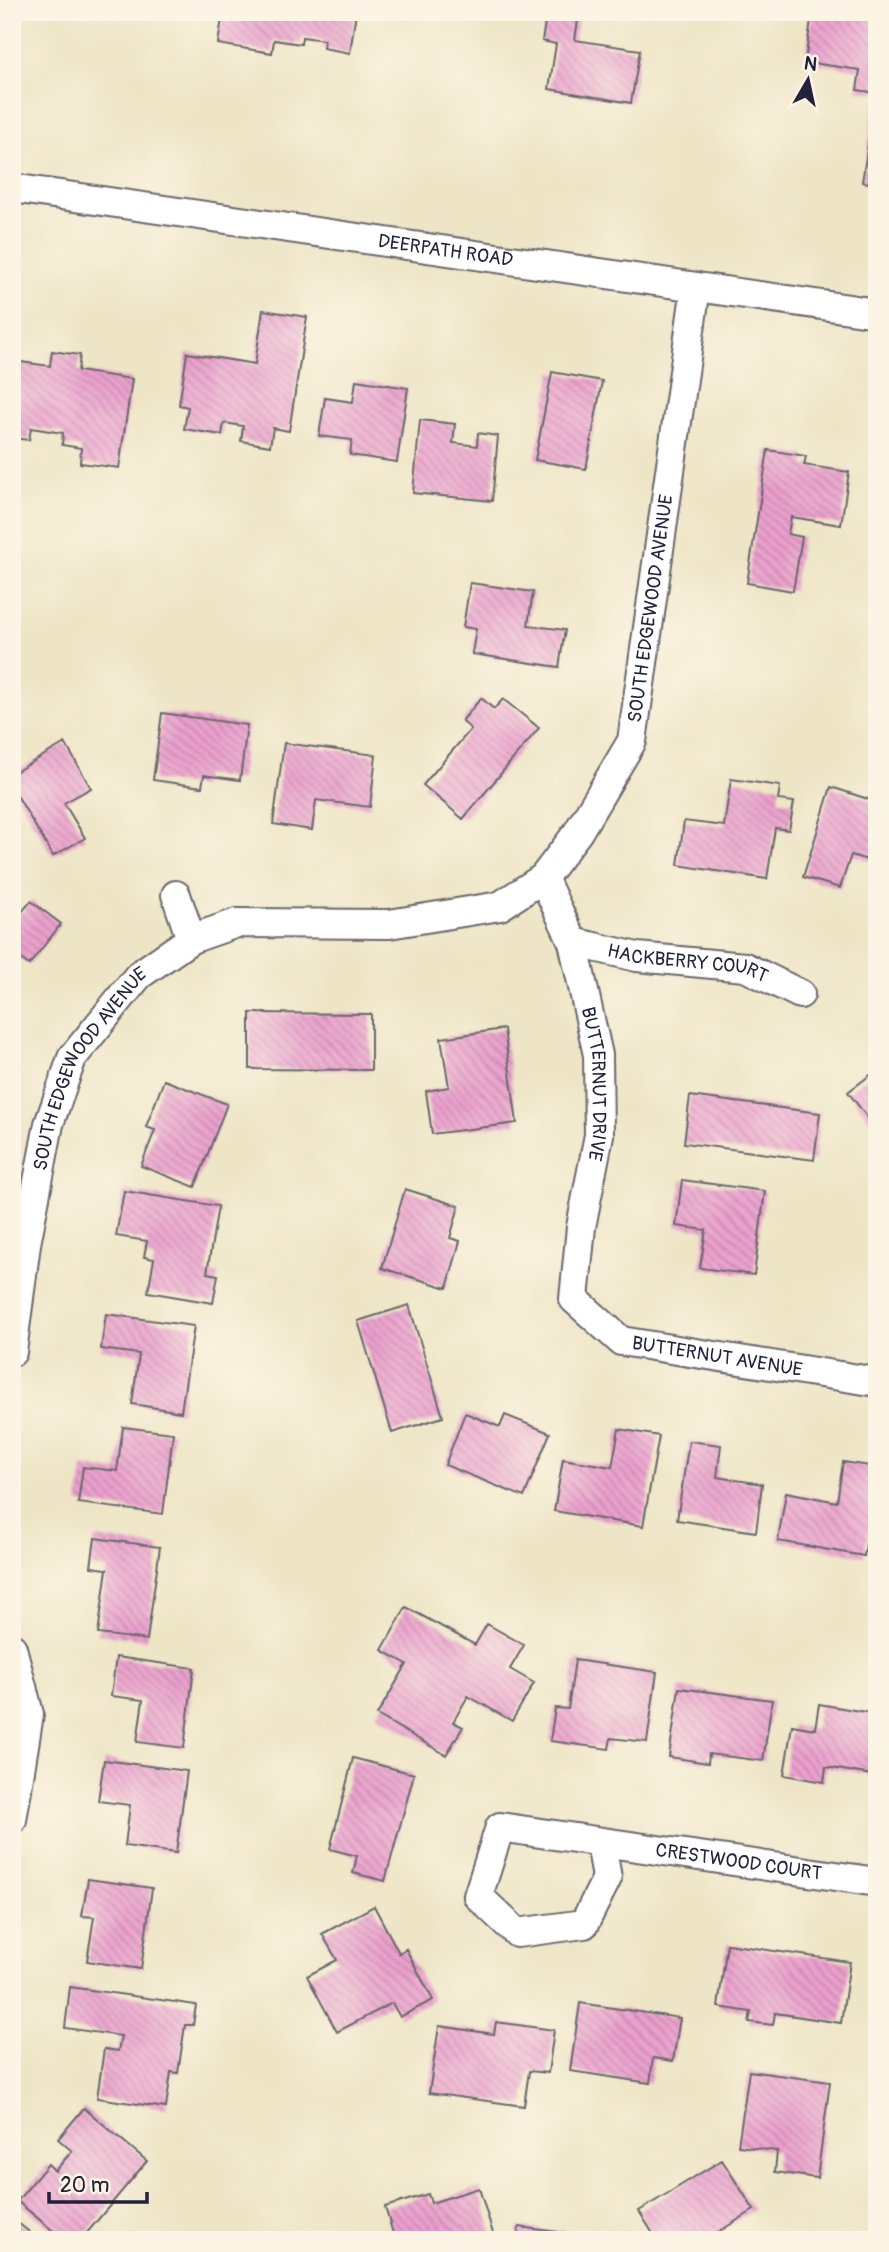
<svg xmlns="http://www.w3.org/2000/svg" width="889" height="2252" font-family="Pangolin,sans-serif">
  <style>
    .building { fill: url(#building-back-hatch) }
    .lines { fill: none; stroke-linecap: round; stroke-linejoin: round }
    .minor-casing { stroke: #69666c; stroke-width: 32 }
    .minor { stroke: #fff; stroke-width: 28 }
    .labels { text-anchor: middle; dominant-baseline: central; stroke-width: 6; stroke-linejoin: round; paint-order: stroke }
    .street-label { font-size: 19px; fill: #22223b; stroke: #fcf5e5 }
  </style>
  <defs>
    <pattern id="building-back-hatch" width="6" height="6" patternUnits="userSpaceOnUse" patternTransform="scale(1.75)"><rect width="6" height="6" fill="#eba0cd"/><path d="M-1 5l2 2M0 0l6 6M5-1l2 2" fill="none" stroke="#be82a8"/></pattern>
  </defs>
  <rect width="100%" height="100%" fill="#fcf5e5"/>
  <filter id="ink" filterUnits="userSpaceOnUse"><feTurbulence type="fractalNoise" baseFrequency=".0143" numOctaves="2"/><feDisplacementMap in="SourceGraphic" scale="14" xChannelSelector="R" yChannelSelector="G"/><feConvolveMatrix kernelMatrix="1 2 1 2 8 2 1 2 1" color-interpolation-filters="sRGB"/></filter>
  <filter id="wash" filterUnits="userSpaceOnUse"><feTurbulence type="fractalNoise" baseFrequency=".00686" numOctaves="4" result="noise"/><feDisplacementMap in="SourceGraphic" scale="28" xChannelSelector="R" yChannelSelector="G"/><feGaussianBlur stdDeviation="1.57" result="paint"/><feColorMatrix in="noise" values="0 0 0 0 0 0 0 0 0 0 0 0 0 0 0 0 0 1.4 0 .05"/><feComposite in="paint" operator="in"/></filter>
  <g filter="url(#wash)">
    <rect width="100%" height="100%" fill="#eee5c6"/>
    <g id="blocks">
      <path class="building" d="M 223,12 L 356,12 L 350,53 L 323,48 L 324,40 L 302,37 L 301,44 L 274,40 L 272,53 L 218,44 Z
        M 812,12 L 877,13 L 877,93 L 857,90 L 860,70 L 805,62 Z
        M 546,16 L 578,21 L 575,40 L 640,50 L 631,103 L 549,89 L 556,44 L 542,41 Z
        M 875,101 L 877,101 L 877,184 L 862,182 Z
        M 263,310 L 307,317 L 289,431 L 273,428 L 270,446 L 241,441 L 243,426 L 224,423 L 222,435 L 184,429 L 188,407 L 179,405 L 187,353 L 255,364 Z
        M 52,351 L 80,355 L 78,371 L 132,379 L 119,468 L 80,463 L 81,448 L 62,445 L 63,433 L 31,428 L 29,440 L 12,438 L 12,361 L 50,366 Z
        M 552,372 L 602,381 L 586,469 L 535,460 Z
        M 356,380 L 408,388 L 397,462 L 350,455 L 352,440 L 319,436 L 325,398 L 353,402 Z
        M 420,420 L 455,424 L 453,443 L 477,446 L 478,433 L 498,436 L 492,501 L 413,493 Z
        M 768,450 L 806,456 L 804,465 L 849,472 L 841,525 L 791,517 L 788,534 L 802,537 L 793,591 L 747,583 Z
        M 470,583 L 533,592 L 528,625 L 565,630 L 559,667 L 472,654 L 476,629 L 463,627 Z
        M 481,698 L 494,709 L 503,699 L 539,728 L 463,819 L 423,785 L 471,729 L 462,721 Z
        M 162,713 L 247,725 L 240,780 L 204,775 L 202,787 L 153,780 Z
        M 65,743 L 91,788 L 64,803 L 85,838 L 53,856 L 12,787 L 12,774 Z
        M 284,743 L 376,755 L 370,807 L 316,800 L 312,830 L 273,824 Z
        M 731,779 L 780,786 L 778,800 L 794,802 L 789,830 L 775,828 L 767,879 L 678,865 L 684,821 L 724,826 Z
        M 831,787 L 877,802 L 875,811 L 877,812 L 877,863 L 851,855 L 840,888 L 803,877 Z
        M 31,901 L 61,924 L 29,965 L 12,953 L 12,908 L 20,914 Z
        M 250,1013 L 371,1014 L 371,1070 L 250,1069 Z
        M 504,1029 L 517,1123 L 432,1134 L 426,1091 L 449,1087 L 441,1038 Z
        M 877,1070 L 877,1130 L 848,1092 Z
        M 164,1080 L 227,1104 L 195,1187 L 141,1166 L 155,1130 L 146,1127 Z
        M 690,1096 L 820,1113 L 814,1160 L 684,1143 Z
        M 682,1180 L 765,1191 L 754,1275 L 700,1268 L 706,1230 L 676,1226 Z
        M 405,1189 L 459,1206 L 450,1238 L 460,1241 L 447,1288 L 382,1268 Z
        M 124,1191 L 218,1206 L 207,1273 L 218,1275 L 213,1303 L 148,1292 L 154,1259 L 144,1257 L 147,1241 L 116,1236 Z
        M 409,1305 L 443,1417 L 392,1433 L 358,1321 Z
        M 106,1314 L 194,1326 L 181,1412 L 132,1404 L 139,1354 L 101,1349 Z
        M 465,1413 L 500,1427 L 505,1415 L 550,1433 L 524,1497 L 445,1465 Z
        M 123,1427 L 173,1433 L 163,1514 L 78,1503 L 83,1467 L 117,1471 Z
        M 619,1429 L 659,1436 L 643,1526 L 554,1511 L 563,1459 L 612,1467 Z
        M 689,1441 L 721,1445 L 717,1477 L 762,1484 L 756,1532 L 677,1520 Z
        M 843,1462 L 877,1467 L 877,1483 L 864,1556 L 778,1541 L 786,1492 L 837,1502 Z
        M 95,1538 L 160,1547 L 147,1640 L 98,1634 L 107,1569 L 91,1567 Z
        M 406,1607 L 475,1645 L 487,1624 L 524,1645 L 510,1669 L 534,1683 L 512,1721 L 468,1696 L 453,1722 L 463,1727 L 446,1755 L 377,1715 L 407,1664 L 382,1650 Z
        M 116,1657 L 194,1668 L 184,1748 L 137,1742 L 143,1700 L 111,1696 Z
        M 575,1660 L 657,1672 L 647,1742 L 611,1738 L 609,1749 L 550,1741 L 555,1708 L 568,1709 Z
        M 679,1688 L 772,1700 L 763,1761 L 709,1754 L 708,1763 L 669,1757 Z
        M 819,1704 L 877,1714 L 877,1776 L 826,1767 L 824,1782 L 784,1775 L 792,1725 L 815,1729 Z
        M 353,1758 L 414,1774 L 385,1881 L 353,1873 L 357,1856 L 330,1849 Z
        M 104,1760 L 187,1771 L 176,1853 L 125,1846 L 130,1805 L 98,1801 Z
        M 88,1879 L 152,1888 L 141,1969 L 87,1961 L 94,1917 L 82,1916 Z
        M 374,1906 L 399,1953 L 406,1949 L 433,2000 L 400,2017 L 392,2003 L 337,2032 L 307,1976 L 337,1960 L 322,1934 Z
        M 727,1944 L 850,1962 L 841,2023 L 775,2013 L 773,2025 L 749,2022 L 751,2012 L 718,2007 Z
        M 70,1987 L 196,2005 L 193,2025 L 185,2025 L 178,2073 L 171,2072 L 166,2108 L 97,2098 L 104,2049 L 118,2051 L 121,2036 L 65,2028 Z
        M 580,2003 L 680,2018 L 673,2061 L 653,2058 L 650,2083 L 570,2071 Z
        M 496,2022 L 554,2030 L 548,2073 L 529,2071 L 524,2106 L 429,2093 L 439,2026 L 494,2034 Z
        M 749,2071 L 830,2082 L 817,2178 L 775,2172 L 777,2151 L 738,2146 Z
        M 84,2108 L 147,2161 L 81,2240 L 64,2240 L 17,2201 L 48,2164 L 55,2171 L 72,2151 L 58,2139 Z
        M 722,2160 L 754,2210 L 705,2240 L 657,2240 L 639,2211 Z
        M 479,2188 L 495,2240 L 395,2240 L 385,2207 L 428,2194 L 431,2203 Z
        M 12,2218 L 39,2240 L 12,2240 Z
        M 519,2227 L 604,2238 L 604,2240 L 517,2240 Z"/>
    </g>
  </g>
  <g filter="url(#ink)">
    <use href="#blocks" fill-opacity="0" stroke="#69666c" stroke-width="2"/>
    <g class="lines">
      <g class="minor-casing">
        <g id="minor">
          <path id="s1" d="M 12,188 L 877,313"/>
          <path id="s2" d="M 543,878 L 573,942 L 598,1055 L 599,1135 L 581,1227 L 574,1299 L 621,1341 L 877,1382"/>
          <path id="s3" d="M 191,939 L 237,923 L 389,924 L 500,906 L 543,878 L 578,832 L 632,741 L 696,287"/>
          <path id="s4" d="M 573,942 L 637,957 L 745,967 L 800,994"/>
          <path id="s5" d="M 12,1352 L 26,1244 L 49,1124 L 72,1058 L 139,975 L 191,939 L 176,895"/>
          <path d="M 12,1648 L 29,1714 L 12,1820"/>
          <path id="s6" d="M 601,1843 L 607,1878 L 584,1924 L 517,1933 L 478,1896 L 500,1827 L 877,1882"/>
        </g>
      </g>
      <use href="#minor" class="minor"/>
    </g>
  </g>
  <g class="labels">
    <g class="street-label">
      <text stroke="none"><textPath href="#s1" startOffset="438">DEERPATH ROAD</textPath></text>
      <text stroke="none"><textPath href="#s3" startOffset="662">SOUTH EDGEWOOD AVENUE</textPath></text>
      <text stroke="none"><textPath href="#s4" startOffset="117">HACKBERRY COURT</textPath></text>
      <text stroke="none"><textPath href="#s5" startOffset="299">SOUTH EDGEWOOD AVENUE</textPath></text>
      <text stroke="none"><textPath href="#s2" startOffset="215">BUTTERNUT DRIVE</textPath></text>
      <text stroke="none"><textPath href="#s2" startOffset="593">BUTTERNUT AVENUE</textPath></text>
      <text stroke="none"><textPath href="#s6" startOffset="522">CRESTWOOD COURT</textPath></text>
    </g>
  </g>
  <rect width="889" height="2252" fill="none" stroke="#fcf5e5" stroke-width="42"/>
  <g transform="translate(808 80) rotate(9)" stroke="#fcf5e5" stroke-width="5" paint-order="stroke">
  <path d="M0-5L12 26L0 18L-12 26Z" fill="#22223b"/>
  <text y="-10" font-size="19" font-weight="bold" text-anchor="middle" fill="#22223b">N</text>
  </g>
  <path d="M49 2192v10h98v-10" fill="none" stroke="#22223b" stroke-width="3.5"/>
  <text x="60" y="2192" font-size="21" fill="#22223b" stroke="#fcf5e5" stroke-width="5" paint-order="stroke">20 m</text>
</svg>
